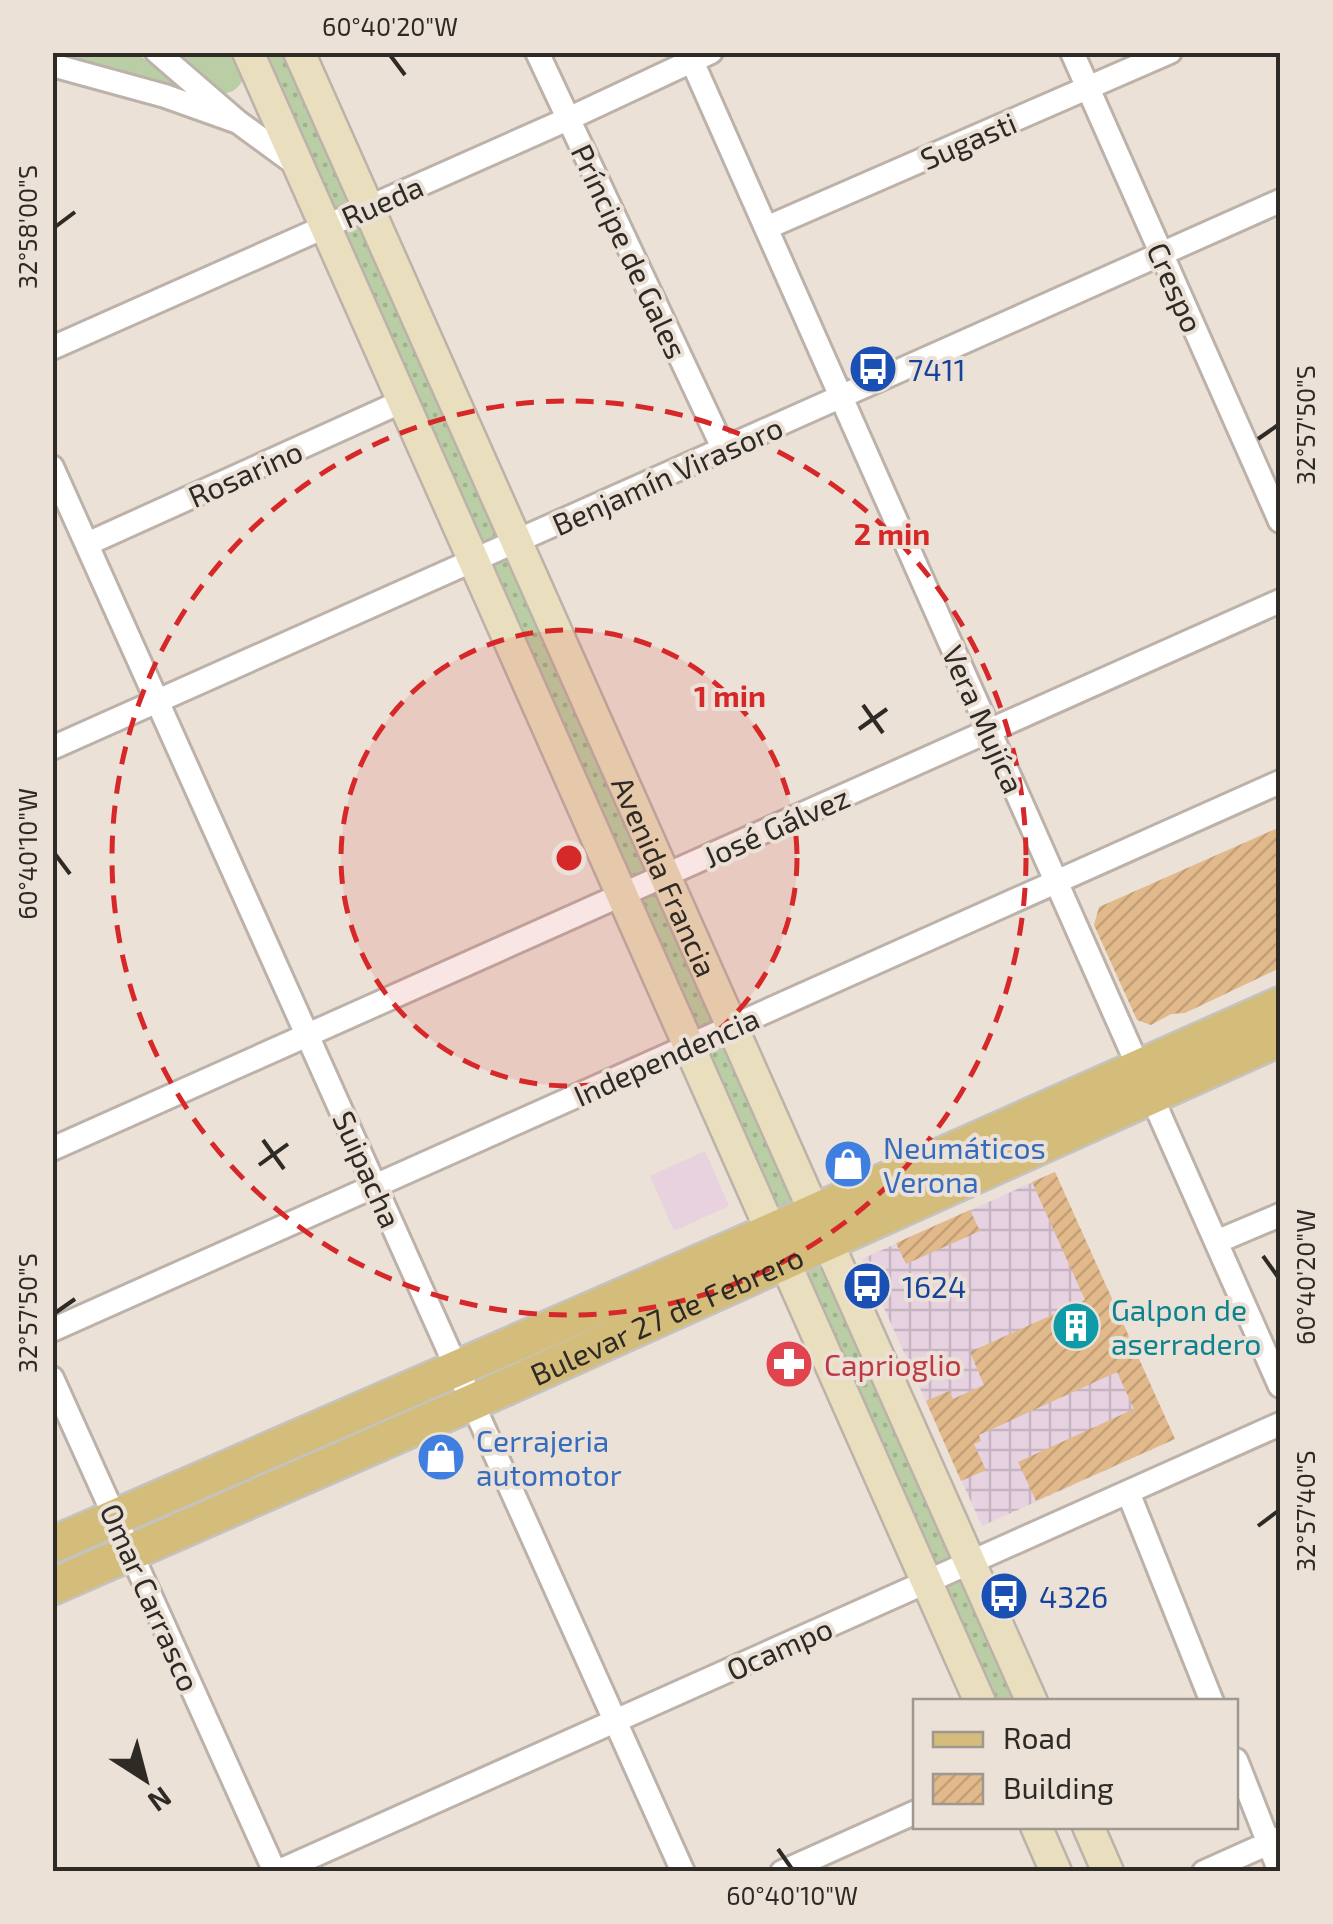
<svg xmlns="http://www.w3.org/2000/svg" width="1333" height="1924" font-family="'Exo 2',sans-serif">
  <style>
    .commercial { fill: #e8d2de }
    .industrial { fill: url(#industrial-grid) }
    .grass { fill: url(#grass-dots) }
    .park { fill: #bacea5 }
    .building { fill: url(#building-hatch) }
    .lines { fill: none; stroke-linecap: round; stroke-linejoin: round }
    .minor-casing { stroke: #bdb2a9; stroke-width: 28 }
    .secondary-casing { stroke: #bdb2a9; stroke-width: 35 }
    .primary-casing { stroke: #c4c3c2; stroke-width: 40 }
    .minor { stroke: #fff; stroke-width: 22 }
    .secondary { stroke: #e9debd; stroke-width: 30 }
    .primary { stroke: #d4bd7a; stroke-width: 35 }
    .ticks { fill: none; stroke: #2e2a26; stroke-width: 4 }
    .ring { fill: none; stroke: #d62828; stroke-width: 5; stroke-dasharray: 18 12 }
    .labels { text-anchor: middle; dominant-baseline: central; stroke-width: 8; stroke-linejoin: round; paint-order: stroke }
    .street-label { font-size: 30px; fill: #2e2a26; stroke: #ebe1d7 }
    .transit-label { font-size: 30px; fill: #164399; stroke: #ebe1d7; text-anchor: start }
    .shop-label { font-size: 30px; fill: #366cbe; stroke: #ebe1d7; text-anchor: start }
    .culture-label { font-size: 30px; fill: #0d838f; stroke: #ebe1d7; text-anchor: start }
    .health-label { font-size: 30px; fill: #be3a42; stroke: #ebe1d7; text-anchor: start }
    .centre { fill: #d62828; stroke: #ebe1d7; stroke-width: 5 }
    .ring-label { font-size: 30px; text-anchor: middle; font-weight: bold; fill: #d62828; stroke: #ebe1d7; stroke-width: 8; stroke-linejoin: round; paint-order: stroke }
    .neatline { fill: none; stroke: #2e2a26; stroke-width: 4 }
    .ticks-label { font-size: 25px; text-anchor: middle; fill: #2e2a26 }
  </style>
  <defs>
    <pattern id="industrial-grid" width="8" height="8" patternUnits="userSpaceOnUse" patternTransform="scale(2.5)"><rect width="8" height="8" fill="#e6d2e1"/><path d="M0 4h8M4 0v8" fill="none" stroke="#c6b4c1"/></pattern>
    <pattern id="grass-dots" width="8" height="8" patternUnits="userSpaceOnUse" patternTransform="scale(2.5)"><rect width="8" height="8" fill="#bacea5"/><path d="M2 2h.1M6 6h.1" fill="none" stroke="#a0b18e" stroke-width="1.8" stroke-linecap="round"/></pattern>
    <pattern id="building-hatch" width="6" height="6" patternUnits="userSpaceOnUse" patternTransform="scale(2.5)"><rect width="6" height="6" fill="#e1b98a"/><path d="M-1 1l2-2M0 6l6-6M5 7l2-2" fill="none" stroke="#c19f77"/></pattern>
  </defs>
  <rect width="100%" height="100%" fill="#ebe1d7"/>
  <path class="commercial" d="M 705,1151 L 729,1206 L 674,1231 L 650,1176 Z"/>
  <path class="industrial" d="M 1055,1172 L 1175,1439 L 982,1526 L 862,1259 Z"/>
  <path class="grass" d="M 248,53 L 299,53 L 1032,1701 L 980,1701 Z"/>
  <path class="park" d="M 62,53 L 136,53 L 171,77 L 175,81 L 175,86 L 169,89 L 119,69 L 67,58 Z
    M 179,53 L 233,53 L 244,77 C 240,87 234,92 223,94 L 174,57 Z"/>
  <path class="building" d="M 1280,827 L 1280,968 L 1185,1013 L 1171,1014 L 1151,1025 L 1137,1020 L 1094,925 L 1099,907 Z
    M 1055,1172 L 1175,1439 L 1036,1501 L 1018,1462 L 1134,1409 L 1117,1372 L 979,1435 L 981,1441 L 974,1444 L 986,1470 L 961,1481 L 926,1401 L 949,1391 L 953,1399 L 984,1385 L 970,1352 L 1085,1300 L 1032,1182 Z
    M 970,1210 L 980,1231 L 906,1264 L 896,1243 Z"/>
  <g class="lines">
    <g class="minor-casing">
      <path id="minor" d="M 157,52 L 238,122 L 298,166
        M 537,52 L 724,450
        M 688,52 L 1280,1386
        M 1072,52 L 1280,521
        M 52,65 L 165,96 L 238,122
        M 766,228 L 1170,52
        M 52,348 L 568,119 L 711,52
        M 52,467 L 683,1872
        M 87,544 L 403,401
        M 52,748 L 1280,201
        M 52,1149 L 1280,601
        M 1216,1242 L 1280,1215
        M 52,1330 L 1280,782
        M 52,1378 L 275,1872
        M 1128,1492 L 1212,1702
        M 1236,1760 L 1280,1872
        M 277,1872 L 1280,1424
        M 782,1872 L 916,1812
        M 1204,1872 L 1280,1838"/>
    </g>
    <g class="secondary-casing">
      <g id="secondary">
        <path d="M 248,52 L 980,1702"/>
        <path id="s1" d="M 299,52 L 1032,1702"/>
        <path d="M 1036,1826 L 1056,1872"/>
        <path d="M 1088,1826 L 1108,1872"/>
      </g>
    </g>
    <g class="primary-casing">
      <g id="primary">
        <path d="M 52,1545 L 772,1231 L 1280,1005"/>
        <path id="s2" d="M 52,1587 L 473,1402 L 1280,1038"/>
      </g>
    </g>
    <use href="#minor" class="minor"/>
    <use href="#secondary" class="secondary"/>
    <use href="#primary" class="primary"/>
  </g>
  <path class="ticks" d="M 390,55 L 405,75M 55,227 L 75,212M 1258,439 L 1278,425M 863,705 L 883,733M 859,729 L 887,709M 55,854 L 70,874M 263,1140 L 284,1169M 259,1165 L 288,1144M 1263,1256 L 1278,1277M 55,1313 L 75,1299M 1258,1526 L 1278,1511M 778,1849 L 792,1869"/>
  <circle cx="569" cy="858" r="228" fill="#d62828" fill-opacity=".12"/>
  <g class="ring">
    <circle cx="569" cy="858" r="228"/>
    <circle cx="569" cy="858" r="457"/>
  </g>
  <defs>
    <g id="bus-disc" transform="scale(2.5)"><circle r="9.5" fill="#1a4fb4" stroke="#ebe1d7"/><path d="M-5-6H5V4H4V6H2V4H-2V6H-4V4H-5ZM-3.5-4V0h7V-4ZM-3.5 1.2v1.5H-2V1.2ZM2 1.2v1.5H3.5V1.2Z" fill="#fff"/></g>
    <g id="shop-disc" transform="scale(2.5)"><circle r="9.5" fill="#3f7fe0" stroke="#ebe1d7"/><path d="M-5-2.5h2.3a2.7 3.5 0 0 1 5.4 0H5L5.5 6h-11ZM-1.5-2.5h3a1.5 2.3 0 0 0-3 0Z" fill="#fff"/></g>
    <g id="building-disc" transform="scale(2.5)"><circle r="9.5" fill="#0f9aa8" stroke="#ebe1d7"/><path d="M-4-6H4V6H1V3H-1V6H-4ZM-2.5-4.3h1.7v1.8h-1.7ZM.8-4.3h1.7v1.8H.8ZM-2.5-1h1.7V.8h-1.7ZM.8-1h1.7V.8H.8Z" fill="#fff"/></g>
    <g id="pharmacy-disc" transform="scale(2.5)"><circle r="9.5" fill="#e0444e" stroke="#ebe1d7"/><path d="M-2-6h4v4h4v4h-4v4h-4v-4h-4v-4h4Z" fill="#fff"/></g>
  </defs>
  <g fill-rule="evenodd">
    <use href="#bus-disc" x="873" y="369"/>
    <use href="#shop-disc" x="848" y="1164"/>
    <use href="#bus-disc" x="867" y="1286"/>
    <use href="#building-disc" x="1076" y="1326"/>
    <use href="#pharmacy-disc" x="789" y="1364"/>
    <use href="#shop-disc" x="441" y="1457"/>
    <use href="#bus-disc" x="1004" y="1596"/>
  </g>
  <g class="labels">
    <g class="street-label">
      <text transform="translate(968 140) rotate(-23)">Sugasti</text>
      <text transform="translate(382 201) rotate(-24)">Rueda</text>
      <text transform="translate(630 251) rotate(65)">Príncipe de Gales</text>
      <text transform="translate(1176 287) rotate(66)">Crespo</text>
      <text transform="translate(245 473) rotate(-24)">Rosarino</text>
      <text transform="translate(667 475) rotate(-24)">Benjamín Virasoro</text>
      <text transform="translate(984 719) rotate(66)">Vera Mujíca</text>
      <text transform="translate(776 826) rotate(-24)">José Gálvez</text>
      <text stroke="none"><textPath href="#s1" startOffset="902">Avenida Francia</textPath></text>
      <text transform="translate(666 1056) rotate(-24)">Independencia</text>
      <text transform="translate(368 1169) rotate(66)">Suipacha</text>
      <text stroke="none"><textPath href="#s2" startOffset="672">Bulevar 27 de Febrero</textPath></text>
      <text transform="translate(151 1597) rotate(66)">Omar Carrasco</text>
      <text transform="translate(779 1648) rotate(-24)">Ocampo</text>
    </g>
    <g class="transit-label">
      <text x="908" y="369">7411</text>
      <text x="902" y="1286">1624</text>
      <text x="1039" y="1596">4326</text>
    </g>
    <g class="shop-label">
      <text x="883" y="1147">Neumáticos<tspan x="883" dy="34">Verona</tspan></text>
      <text x="476" y="1440">Cerrajeria<tspan x="476" dy="34">automotor</tspan></text>
    </g>
    <g class="culture-label">
      <text x="1111" y="1309">Galpon de<tspan x="1111" dy="34">aserradero</tspan></text>
    </g>
    <g class="health-label">
      <text x="824" y="1364">Caprioglio</text>
    </g>
  </g>
  <circle cx="569" cy="858" r="15" class="centre"/>
  <g class="ring-label">
    <text x="892" y="545">2 min</text>
    <text x="730" y="707">1 min</text>
  </g>
  <rect width="1333" height="1924" fill="none" stroke="#ebe1d7" stroke-width="110"/>
  <rect x="913" y="1699" width="325" height="130" fill="#ebe1d7" stroke="#9f9890" stroke-width="2.5"/>
  <rect x="933" y="1732" width="50" height="15" fill="#d4bd7a" stroke="#9f9890" stroke-width="2.5"/>
  <text x="1003" y="1749" font-size="30" fill="#2e2a26">Road</text>
  <rect x="933" y="1774" width="50" height="30" fill="url(#building-hatch)" stroke="#9f9890" stroke-width="2.5"/>
  <text x="1003" y="1799" font-size="30" fill="#2e2a26">Building</text>
  <g transform="translate(145 1779) rotate(144)" stroke="#ebe1d7" stroke-width="8" paint-order="stroke">
  <path d="M0-8L18 38L0 25L-18 38Z" fill="#2e2a26"/>
  <text y="-15" font-size="28" font-weight="bold" text-anchor="middle" fill="#2e2a26">N</text>
  </g>
  <rect x="55" y="55" width="1223" height="1814" class="neatline"/>
  <g class="ticks-label">
    <text x="390" y="36">60°40'20"W</text>
    <text transform="translate(28 227) rotate(-90)" y="9">32°58'00"S</text>
    <text transform="translate(1306 425) rotate(-90)" y="9">32°57'50"S</text>
    <text transform="translate(28 854) rotate(-90)" y="9">60°40'10"W</text>
    <text transform="translate(1306 1277) rotate(-90)" y="9">60°40'20"W</text>
    <text transform="translate(28 1313) rotate(-90)" y="9">32°57'50"S</text>
    <text transform="translate(1306 1511) rotate(-90)" y="9">32°57'40"S</text>
    <text x="792" y="1905">60°40'10"W</text>
  </g>
</svg>
